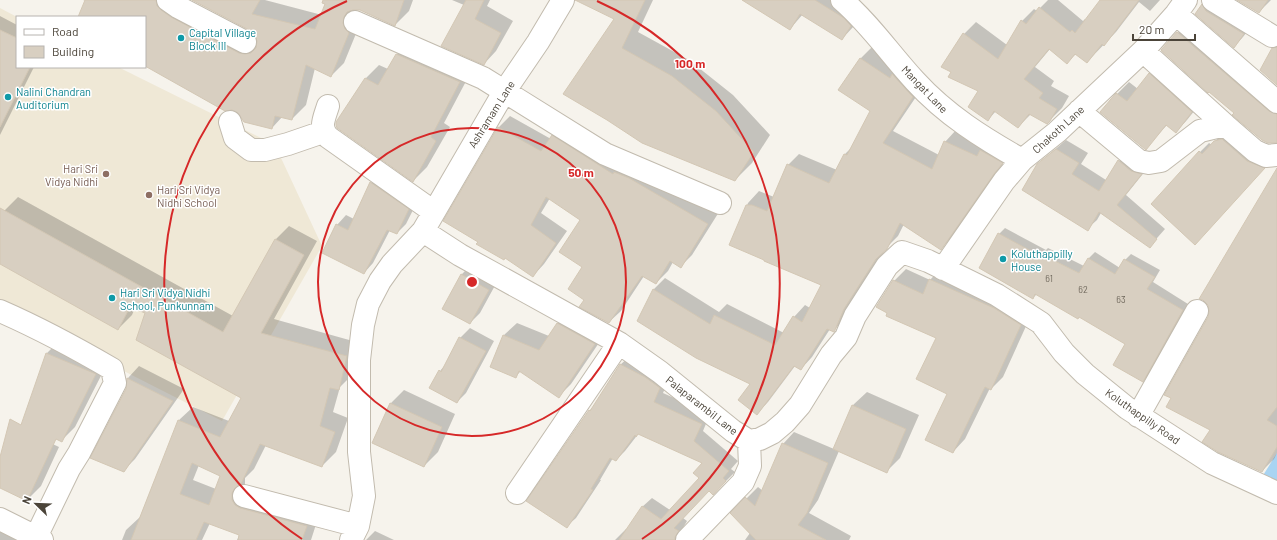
<svg xmlns="http://www.w3.org/2000/svg" width="1277" height="540" font-family="Barlow,sans-serif">
  <style>
    .education { fill: #efe8d6 }
    .water { fill: #a9d4f2 }
    .shadow { fill: #0003; fill-rule: evenodd }
    .building { fill: #d8cfc1; stroke: #d3c7b4; fill-rule: evenodd }
    .lines { fill: none; stroke-linecap: round; stroke-linejoin: round }
    .minor-casing { stroke: #c2bbae; stroke-width: 24 }
    .minor { stroke: #fff; stroke-width: 22 }
    .ring { fill: none; stroke: #d62828; stroke-width: 2 }
    .culture-dot { fill: #0f9aa8; stroke: #fff; stroke-width: 1.5 }
    .education-dot { fill: #8d6e63; stroke: #fff; stroke-width: 1.5 }
    .labels { text-anchor: middle; dominant-baseline: central; stroke-width: 3; stroke-linejoin: round; paint-order: stroke }
    .number-label { font-size: 9px; fill: #6e675b }
    .culture-label { font-size: 11px; fill: #0d838f; stroke: #fff; text-anchor: start }
    .street-label { font-size: 11px; fill: #4b4439; stroke: #fff }
    .education-label { font-size: 11px; fill: #785e54; stroke: #fff; text-anchor: end }
    .centre { fill: #d62828; stroke: #fff; stroke-width: 2 }
    .ring-label { font-size: 12px; text-anchor: middle; font-weight: bold; fill: #d62828; stroke: #fff; stroke-width: 3; stroke-linejoin: round; paint-order: stroke }
  </style>
  <rect width="100%" height="100%" fill="#f6f3ec"/>
  <path class="education" d="M 0,8 L 17,17 L 17,67 L 118,67 L 275,145 L 322,246 L 222,421 L 0,308 Z"/>
  <path class="water" d="M 1277,453 L 1277,485 L 1262,477 Z"/>
  <path class="shadow" d="M 83,0 L 179,0 L 253,40 L 258,41 L 256,34 L 251,30 L 194,0 L 265,0 L 322,15 L 328,0 L 413,0 L 409,11 L 395,25 L 360,9 L 356,9 L 358,15 L 362,19 L 344,63 L 331,76 L 315,68 L 306,105 L 292,119 L 283,116 L 272,128 L 145,65 L 145,17 L 79,17 L 86,1 Z
    M 452,0 L 490,0 L 487,6 L 513,21 L 496,51 L 484,64 L 464,5 Z
    M 598,0 L 653,0 L 638,32 L 689,60 L 733,95 L 770,135 L 752,163 L 735,180 L 608,119 L 616,19 Z
    M 744,0 L 846,0 L 854,26 L 842,39 L 803,14 L 790,29 Z
    M 1048,0 L 1058,0 L 1083,21 L 1085,19 L 1086,20 L 1101,0 L 1160,0 L 1150,11 L 1139,2 L 1116,32 L 1087,62 L 1076,54 L 1067,62 L 1050,49 L 1035,67 L 1054,81 L 1051,86 L 1069,96 L 1062,108 L 1049,121 L 1031,114 L 1018,127 L 996,111 L 988,120 L 979,91 L 952,71 L 964,34 L 976,22 L 1007,45 L 1022,21 L 1034,9 L 1037,11 Z
    M 1207,0 L 1253,24 L 1243,37 L 1234,47 L 1196,14 Z
    M 1239,0 L 1271,0 L 1259,12 Z
    M 0,16 L 17,25 L 17,67 L 34,67 L 0,135 Z
    M 1190,20 L 1277,96 L 1277,142 L 1235,113 L 1162,50 Z
    M 411,40 L 473,68 L 444,123 L 450,127 L 427,167 L 413,181 L 365,79 L 379,65 L 388,69 L 397,54 Z
    M 872,47 L 924,85 L 893,131 L 939,155 L 945,142 L 956,130 L 1005,161 L 952,237 L 941,249 L 904,224 L 898,236 L 887,247 L 856,297 L 846,318 L 833,331 L 830,329 L 812,357 L 801,369 L 795,366 L 768,402 L 757,414 L 751,384 L 653,290 L 665,278 L 719,312 L 727,304 L 784,333 L 794,317 L 805,305 L 810,308 L 823,284 L 731,244 L 748,203 L 759,191 L 774,197 L 788,165 L 799,154 L 837,170 L 845,154 L 852,147 L 872,111 L 840,90 L 861,58 Z
    M 1162,62 L 1203,100 L 1187,120 L 1176,132 L 1167,125 L 1146,148 L 1117,94 L 1129,82 L 1138,89 Z
    M 510,116 L 551,139 L 564,125 L 719,212 L 692,255 L 681,266 L 673,262 L 668,271 L 656,283 L 644,276 L 621,311 L 609,322 L 585,300 L 581,219 L 550,198 L 541,213 L 567,231 L 544,264 L 533,276 L 506,257 L 445,220 L 499,127 Z
    M 1224,131 L 1273,158 L 1204,234 L 1200,152 L 1209,143 L 1212,145 Z
    M 1066,140 L 1088,153 L 1081,164 L 1106,180 L 1119,161 L 1128,151 L 1150,165 L 1126,195 L 1165,229 L 1150,246 L 1101,213 L 1097,220 L 1087,229 L 1037,165 Z
    M 1277,169 L 1277,453 L 1274,459 L 1262,471 L 1211,429 L 1209,317 Z
    M 381,174 L 418,200 L 406,224 L 397,233 L 390,230 L 373,263 L 364,273 L 337,225 L 346,215 L 354,219 L 371,183 Z
    M 18,197 L 233,316 L 276,239 L 289,226 L 317,241 L 274,319 L 360,343 L 352,375 L 340,387 L 333,412 L 348,418 L 336,452 L 322,466 L 266,445 L 254,469 L 245,478 L 245,486 L 320,512 L 311,540 L 237,540 L 240,534 L 210,523 L 202,540 L 122,540 L 126,530 L 140,517 L 179,420 L 193,407 L 229,421 L 242,398 L 146,313 L 135,308 L 132,315 L 118,329 L 0,263 L 0,219 L 4,211 ZM 199,465 L 221,476 L 216,489 L 193,480 Z
    M 1005,228 L 1046,250 L 1048,248 L 1084,266 L 1089,258 L 1095,252 L 1120,268 L 1125,260 L 1131,254 L 1160,270 L 1153,282 L 1188,304 L 1149,375 L 1143,381 L 1127,344 L 1080,316 L 1078,318 L 1037,294 L 1033,298 L 980,268 L 999,234 Z
    M 471,265 L 498,280 L 480,313 L 470,323 L 461,275 Z
    M 942,267 L 1032,313 L 1003,377 L 991,389 L 990,388 L 965,439 L 953,452 L 948,393 L 937,338 L 894,281 L 906,269 L 930,280 Z
    M 570,311 L 607,331 L 571,384 L 559,396 L 521,371 L 515,377 L 491,366 L 504,335 L 517,323 L 549,336 L 558,323 Z
    M 470,328 L 494,341 L 466,393 L 457,402 L 440,371 L 446,364 L 460,338 Z
    M 61,339 L 109,360 L 75,427 L 61,441 L 24,420 L 47,353 Z
    M 630,356 L 669,379 L 663,393 L 710,414 L 703,431 L 738,461 L 731,469 L 735,472 L 722,485 L 709,490 L 683,518 L 687,521 L 676,540 L 615,540 L 626,529 L 627,530 L 642,507 L 652,498 L 670,510 L 700,478 L 704,462 L 639,433 L 625,451 L 616,460 L 613,458 L 600,480 L 601,480 L 576,518 L 566,527 L 589,411 L 594,406 L 620,365 Z
    M 139,366 L 184,389 L 135,459 L 123,471 L 128,378 Z
    M 404,390 L 455,414 L 438,452 L 424,466 L 390,404 Z
    M 867,392 L 919,415 L 900,458 L 886,472 L 839,451 L 818,500 L 809,513 L 851,536 L 849,540 L 745,540 L 750,533 L 732,513 L 758,487 L 763,491 L 783,444 L 794,432 L 834,449 L 853,405 Z
    M 19,428 L 59,447 L 41,486 L 27,500 L 0,487 L 0,461 Z
    M 0,510 L 49,540 L 0,540 Z
    M 375,531 L 394,540 L 366,540 Z"/>
  <path class="building" d="M 85,0 L 156,0 L 157,6 L 161,10 L 171,17 L 239,53 L 245,54 L 251,53 L 256,48 L 257,41 L 255,35 L 251,31 L 192,0 L 260,0 L 252,14 L 315,29 L 325,4 L 322,3 L 323,0 L 404,0 L 395,26 L 360,10 L 353,10 L 347,12 L 344,17 L 343,23 L 345,29 L 349,33 L 331,77 L 306,65 L 292,120 L 275,116 L 272,129 L 244,122 L 238,113 L 232,110 L 225,111 L 145,66 L 145,17 L 78,17 Z
    M 466,0 L 484,0 L 475,19 L 501,33 L 484,65 L 441,46 Z
    M 575,0 L 645,0 L 622,48 L 672,76 L 716,111 L 754,152 L 735,181 L 642,143 L 607,120 L 563,94 L 614,19 Z
    M 742,0 L 815,0 L 844,18 L 851,26 L 842,40 L 800,14 L 790,30 Z
    M 1100,0 L 1139,0 L 1104,46 L 1102,44 L 1087,63 L 1075,54 L 1067,64 L 1049,49 L 1024,79 L 1043,93 L 1039,98 L 1057,109 L 1050,121 L 1047,124 L 1029,114 L 1018,128 L 994,111 L 988,121 L 968,107 L 978,91 L 948,77 L 951,72 L 941,67 L 963,33 L 998,59 L 1021,20 L 1026,24 L 1039,7 L 1070,32 L 1072,30 L 1075,33 Z
    M 1237,0 L 1268,0 L 1259,13 Z
    M 1202,4 L 1206,11 L 1244,34 L 1234,48 L 1195,14 Z
    M 0,30 L 17,38 L 17,67 L 30,67 L 0,127 Z
    M 1177,32 L 1269,111 L 1277,114 L 1277,143 L 1268,143 L 1262,140 L 1232,115 L 1234,113 L 1209,92 L 1208,93 L 1161,50 Z
    M 1277,47 L 1277,85 L 1260,70 L 1272,48 Z
    M 396,54 L 460,82 L 431,137 L 436,141 L 413,182 L 337,128 L 336,125 L 336,122 L 365,78 L 378,85 Z
    M 860,58 L 890,78 L 892,74 L 913,97 L 883,143 L 932,169 L 944,141 L 977,156 L 980,150 L 1003,163 L 994,174 L 941,250 L 900,223 L 887,249 L 876,259 L 844,309 L 835,330 L 834,332 L 827,329 L 801,370 L 794,366 L 757,415 L 738,400 L 750,384 L 696,358 L 637,321 L 653,289 L 710,324 L 714,315 L 775,345 L 793,316 L 802,322 L 821,285 L 764,261 L 764,260 L 729,245 L 746,205 L 752,205 L 767,211 L 787,164 L 829,183 L 844,154 L 847,155 L 870,111 L 838,90 Z
    M 1149,73 L 1192,112 L 1176,133 L 1166,125 L 1146,150 L 1100,112 L 1116,93 L 1127,101 Z
    M 498,127 L 541,151 L 552,135 L 613,174 L 614,172 L 629,178 L 708,224 L 681,268 L 670,261 L 656,284 L 642,276 L 609,323 L 579,307 L 584,300 L 568,289 L 582,267 L 559,252 L 580,220 L 546,197 L 531,225 L 556,243 L 533,277 L 505,258 L 504,260 L 476,244 L 478,242 L 443,221 Z
    M 1222,139 L 1247,161 L 1265,168 L 1195,245 L 1151,204 L 1199,151 L 1202,154 L 1214,141 Z
    M 1056,149 L 1079,163 L 1072,174 L 1099,191 L 1118,160 L 1131,171 L 1142,174 L 1117,205 L 1157,239 L 1150,248 L 1099,212 L 1088,231 L 1022,190 L 1037,164 Z
    M 1277,168 L 1277,407 L 1267,420 L 1277,426 L 1277,447 L 1262,472 L 1218,452 L 1202,442 L 1210,430 L 1166,407 L 1171,398 L 1164,395 L 1208,317 L 1209,311 L 1208,305 L 1203,300 L 1199,299 Z
    M 370,182 L 409,209 L 397,234 L 387,230 L 364,274 L 322,253 L 336,224 L 348,230 Z
    M 0,208 L 223,332 L 275,239 L 304,255 L 261,333 L 347,356 L 339,390 L 330,388 L 320,426 L 335,432 L 322,467 L 260,444 L 241,484 L 235,488 L 232,493 L 232,500 L 235,505 L 240,508 L 307,526 L 302,540 L 238,540 L 239,535 L 204,522 L 196,540 L 131,540 L 178,420 L 220,437 L 241,398 L 136,340 L 145,313 L 130,307 L 118,330 L 0,264 ZM 192,463 L 220,476 L 209,505 L 180,494 Z
    M 998,233 L 1040,256 L 1041,254 L 1079,273 L 1088,258 L 1115,274 L 1124,259 L 1155,277 L 1147,289 L 1183,310 L 1143,382 L 1113,365 L 1125,344 L 1079,317 L 1078,319 L 1035,294 L 1033,299 L 979,268 Z
    M 461,274 L 489,290 L 470,324 L 442,309 Z
    M 929,279 L 994,308 L 1021,325 L 991,390 L 985,387 L 953,453 L 925,440 L 947,394 L 916,379 L 936,338 L 886,316 L 887,313 L 876,307 L 893,280 L 923,294 Z
    M 557,323 L 595,344 L 559,398 L 519,371 L 516,378 L 490,367 L 503,335 L 539,350 Z
    M 459,337 L 486,351 L 457,403 L 429,388 L 439,370 L 441,372 Z
    M 46,353 L 96,374 L 62,442 L 56,439 L 27,501 L 0,488 L 0,457 L 10,419 L 21,425 Z
    M 620,364 L 645,377 L 660,388 L 654,402 L 702,424 L 694,441 L 729,471 L 723,478 L 726,481 L 713,495 L 709,491 L 674,528 L 679,531 L 675,537 L 675,540 L 619,540 L 642,506 L 661,519 L 699,478 L 693,473 L 702,463 L 638,434 L 636,437 L 635,435 L 616,461 L 610,458 L 591,489 L 593,490 L 567,528 L 526,501 L 589,410 L 590,411 Z
    M 127,378 L 173,401 L 124,472 L 90,458 L 126,389 Z
    M 390,403 L 442,427 L 424,467 L 372,443 Z
    M 852,405 L 906,429 L 887,473 L 833,449 Z
    M 782,443 L 828,463 L 807,513 L 798,525 L 826,540 L 756,540 L 730,513 L 745,497 L 755,506 Z"/>
  <g class="lines">
    <g class="minor-casing">
      <path id="minor" d="M 168,0 L 178,7 L 245,42
        M 842,0 C 870,24 890,54 915,81 C 946,115 983,138 1022,160
        M 1213,0 L 1272,36
        M 1176,14 L 1277,102
        M 355,22 L 483,78 L 605,154 L 720,203
        M 1143,51 L 1225,125
        M 328,106 C 324,119 319,127 328,137 L 434,212
        M 1079,111 L 1139,161 L 1149,163 L 1161,161 L 1200,131 L 1225,125 L 1255,151 L 1266,156 L 1277,155
        M 230,122 L 235,138 L 251,150 L 265,150 L 288,144 L 323,132
        M 423,231 L 460,255 L 619,343 L 660,372 L 733,431 L 749,441 L 760,439 L 772,433 L 785,422 L 800,405 L 831,355 L 846,337 L 855,316 L 887,266 L 902,252 L 928,261 L 997,295 L 1041,323 L 1064,353 L 1085,374 L 1127,408 L 1212,463 L 1277,493
        M 943,269 L 1004,181 L 1022,160 L 1057,132 L 1143,51 L 1176,14 L 1186,0
        M 0,311 C 39,328 76,348 112,369 L 115,383 L 79,453 L 69,469 L 36,537
        M 1138,416 L 1197,311
        M 517,493 L 619,343
        M 244,496 L 358,526
        M 0,519 L 42,540
        M 351,540 L 358,526 L 364,496 L 359,452 L 359,360 L 363,325 L 368,304 L 380,281 L 392,264 L 423,231 L 504,92 L 538,42 L 563,0
        M 687,540 L 743,482 L 750,466 L 749,441"/>
    </g>
    <use href="#minor" class="minor"/>
  </g>
  <g class="ring">
    <circle cx="472" cy="282" r="154"/>
    <path d="M302 539A308 308 0 0 1 347 1M597 1A308 308 0 0 1 642 539"/>
  </g>
  <g class="culture-dot">
    <circle cx="181" cy="38" r="4"/>
    <circle cx="8" cy="97" r="4"/>
    <circle cx="1003" cy="259" r="4"/>
    <circle cx="112" cy="298" r="4"/>
  </g>
  <g class="education-dot">
    <circle cx="106" cy="174" r="4"/>
    <circle cx="149" cy="195" r="4"/>
  </g>
  <g class="labels">
    <g class="number-label">
      <text x="1049" y="278">61</text>
      <text x="1083" y="289">62</text>
      <text x="1121" y="299">63</text>
    </g>
    <g class="culture-label">
      <text x="189" y="32">Capital Village<tspan x="189" dy="13">Block III</tspan></text>
      <text x="16" y="91">Nalini Chandran<tspan x="16" dy="13">Auditorium</tspan></text>
      <text x="1011" y="253">Koluthappilly<tspan x="1011" dy="13">House</tspan></text>
      <text x="120" y="292">Hari Sri Vidya Nidhi<tspan x="120" dy="13">School, Punkunnam</tspan></text>
    </g>
    <g class="street-label">
      <text transform="translate(925 89) rotate(46)">Mangat Lane</text>
      <text transform="translate(491 114) rotate(-58)">Ashramam Lane</text>
      <text transform="translate(1058 129) rotate(-42)">Chakoth Lane</text>
      <text transform="translate(702 405) rotate(38)">Palaparambil Lane</text>
      <text transform="translate(1143 416) rotate(35)">Koluthappilly Road</text>
    </g>
    <g class="education-label">
      <text x="98" y="168">Hari Sri<tspan x="98" dy="13">Vidya Nidhi</tspan></text>
      <text x="157" y="189" text-anchor="start">Hari Sri Vidya<tspan x="157" dy="13">Nidhi School</tspan></text>
    </g>
  </g>
  <circle cx="472" cy="282" r="6" class="centre"/>
  <g class="ring-label">
    <text x="690" y="68">100 m</text>
    <text x="581" y="177">50 m</text>
  </g>
  <rect x="16" y="16" width="130" height="52" fill="#ffffff" stroke="#b7b4b0"/>
  <rect x="24" y="29" width="20" height="6" fill="#ffffff" stroke="#b7b4b0"/>
  <text x="52" y="36" font-size="12" fill="#4b4439">Road</text>
  <rect x="24" y="46" width="20" height="12" fill="#d8cfc1" stroke="#b7b4b0"/>
  <text x="52" y="56" font-size="12" fill="#4b4439">Building</text>
  <g transform="translate(36 504) rotate(293)" stroke="#ffffff" stroke-width="3" paint-order="stroke">
  <path d="M0-3L7 15L0 10L-7 15Z" fill="#4b4439"/>
  <text y="-6" font-size="11" font-weight="bold" text-anchor="middle" fill="#4b4439">N</text>
  </g>
  <path d="M1133 34v6h62v-6" fill="none" stroke="#4b4439" stroke-width="2"/>
  <text x="1139" y="34" font-size="12" fill="#4b4439" stroke="#ffffff" stroke-width="3" paint-order="stroke">20 m</text>
</svg>
